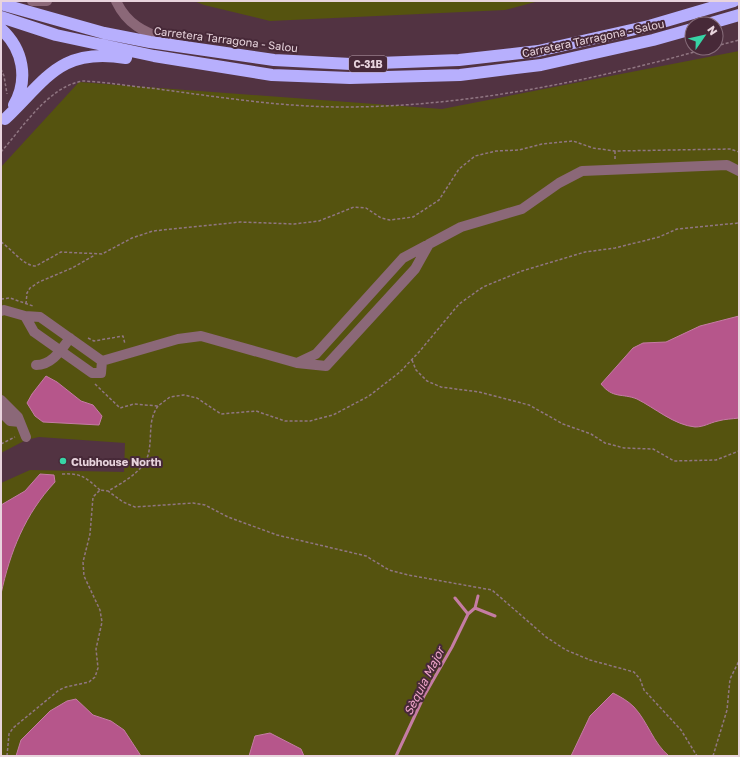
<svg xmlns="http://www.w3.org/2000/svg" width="740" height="757" font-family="'Golos Text',sans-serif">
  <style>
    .green { fill: #55530f }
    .water { fill: #b6568b; stroke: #c57ca4 }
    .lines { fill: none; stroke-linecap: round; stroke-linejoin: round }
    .stream { stroke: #c57ca4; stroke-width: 3 }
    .path { stroke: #907682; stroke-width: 1.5; stroke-dasharray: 3 2; stroke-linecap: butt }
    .minor { stroke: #8b6878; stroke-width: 10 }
    .highway { stroke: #b7affd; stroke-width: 12 }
    .poi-dot { fill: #37d4a6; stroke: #472938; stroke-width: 1.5 }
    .labels { text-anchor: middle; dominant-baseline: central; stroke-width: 4; stroke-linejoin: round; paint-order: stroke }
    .shield { fill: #472938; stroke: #b8a1ac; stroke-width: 1 }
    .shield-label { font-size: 10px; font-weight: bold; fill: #e8d4dd }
    .street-label { font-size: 11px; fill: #e8d4dd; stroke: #472938 }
    .poi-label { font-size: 11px; font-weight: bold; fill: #e8d4dd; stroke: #472938; text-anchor: start }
    .water-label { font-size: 12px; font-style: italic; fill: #f1a5cb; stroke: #472938 }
  </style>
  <rect width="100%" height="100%" fill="#523342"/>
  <path class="green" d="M 194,1 L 539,1 L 505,10 L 270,21 L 204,5 Z
    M 739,51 L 739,756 L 1,756 L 1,483 L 30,470 L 124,472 L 125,443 L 39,437 L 26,440 L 1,453 L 1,167 L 79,82 L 442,109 Z"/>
  <path class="water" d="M 739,316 L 739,418 C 732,419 725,419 718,421 C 709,423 704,427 695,427 C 674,425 655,408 637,399 C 622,393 613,399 601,384 L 633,348 L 643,343 L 666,342 L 700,326 Z
    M 46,376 L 57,382 L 81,401 L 93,405 L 102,416 L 99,425 L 43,422 L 35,416 L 27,403 L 32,394 Z
    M 40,474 L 54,475 L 55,482 C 25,514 10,552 1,594 L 1,505 L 25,491 Z
    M 613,693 C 621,697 628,701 634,707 C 648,722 653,743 669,756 L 571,756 L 590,716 Z
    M 76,699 L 93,715 L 111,721 L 124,730 L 141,756 L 16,756 L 21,740 L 50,711 L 67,701 Z
    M 270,733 L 301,749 L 304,756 L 249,756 L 255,736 Z"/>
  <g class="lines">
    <path class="stream" d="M 455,598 L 468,614
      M 475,608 L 478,596
      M 396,756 L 424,696 L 452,647 L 468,614 L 475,608 L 495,616"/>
    <path class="path" d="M 716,46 L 739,40
      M 1,69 L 4,76 L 7,94
      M 615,151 L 615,160
      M 1,152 C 23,127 49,86 83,81 C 105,82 128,86 150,88 C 213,96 278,107 343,107 C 466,107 590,81 709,48
      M 1,242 C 12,249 23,266 36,266 L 61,252 L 102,254 L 132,238 L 153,231 L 240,222 L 294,224 L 319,221 L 354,207 L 366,208 L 381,218 L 390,220 L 413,217 L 439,200 L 459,169 L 475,156 L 496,151 L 519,150 L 542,144 L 573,141 L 593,148 L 615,151 L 730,149 L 739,152
      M 1,299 L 10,298 L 33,306
      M 26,304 L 27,293 L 30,288 L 39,282 L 72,268 L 95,255
      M 88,338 L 94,341 L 123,336 L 125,344
      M 412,360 L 416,370 L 427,381 L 441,387 L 479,392 L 529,405 L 563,424 L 591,434 L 605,443 L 624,448 L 653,449 L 674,461 L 716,460 L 739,451
      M 95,384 L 120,408 L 134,404 L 158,406 L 170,397 L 184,395 L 197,398 L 221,414 L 256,411 L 285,421 L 310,421 L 333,415 L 369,396 L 400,372 L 419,352 L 459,304 L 483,287 L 522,271 L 585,252 L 615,248 L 659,237 L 677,229 L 739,223
      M 158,406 C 148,420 152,434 149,451 C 146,470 124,482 108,491 L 123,502 L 135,507 L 193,503 L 205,505 L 228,517 L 277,535 L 366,556 L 389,570 L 408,575 L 492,590 L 546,637 L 566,650 L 590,660 L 634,672 L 640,679 L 644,690 L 681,730 L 697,756
      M 1,444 L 15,437
      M 62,474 C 81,473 85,477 100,490
      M 7,756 L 9,734 L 13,728 L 59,690 L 66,687 L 89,682 L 95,677 L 98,668 L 96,649 L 102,622 L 100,610 L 84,576 L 83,562 L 90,534 L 93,497 L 100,490 L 108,491
      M 713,756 L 727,710 L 730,679 L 739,661"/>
    <path class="minor" d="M 32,1 L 47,1
      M 116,1 C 128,26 145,32 170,42
      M 429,244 L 415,269 L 326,366 L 297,363 L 316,354 L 403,258 L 461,227 L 522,209 L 559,183 L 582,171 L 727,165 L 739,171
      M 1,311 L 4,310 L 25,316
      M 25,316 L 40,317 L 102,361 L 101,373 L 92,373 L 34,332 Z
      M 102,361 L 178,339 L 201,336 L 297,363
      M 36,365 C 52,365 61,350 70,338
      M 1,400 L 18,417 L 26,437
      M 1,412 L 10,421 L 20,422"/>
    <path class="highway" d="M 1,4 L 104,33 L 150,42 L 274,60 L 351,64 L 459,60 L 538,51 L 649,26 L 734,1
      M 1,17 L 56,35 L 154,56 L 272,75 L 350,78 L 460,75 L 541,65 L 653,40 L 692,29
      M 708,24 L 739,15
      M 1,29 C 23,49 29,79 14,105
      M 5,119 C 47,79 60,47 126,58"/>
  </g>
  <circle class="poi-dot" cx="63" cy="461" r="4"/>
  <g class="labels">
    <rect class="shield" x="349" y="56" width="38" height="16" rx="3"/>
    <g class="shield-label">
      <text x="368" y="64">C-31B</text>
    </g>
    <g class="street-label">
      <text transform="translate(593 38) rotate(-12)">Carretera Tarragona - Salou</text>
      <text transform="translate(226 39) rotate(7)">Carretera Tarragona - Salou</text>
    </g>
    <g class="poi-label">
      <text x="71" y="461">Clubhouse North</text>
    </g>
    <g class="water-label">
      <text transform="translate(424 681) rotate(-63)">Sèquia Major</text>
    </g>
  </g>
  <rect width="740" height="757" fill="none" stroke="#e8d4dd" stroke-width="4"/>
  <g transform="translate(704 36) rotate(56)"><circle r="19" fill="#472938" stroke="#876d7a"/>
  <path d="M0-3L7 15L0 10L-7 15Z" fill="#37d4a6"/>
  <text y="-6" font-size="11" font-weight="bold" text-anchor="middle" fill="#e8d4dd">N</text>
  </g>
</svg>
